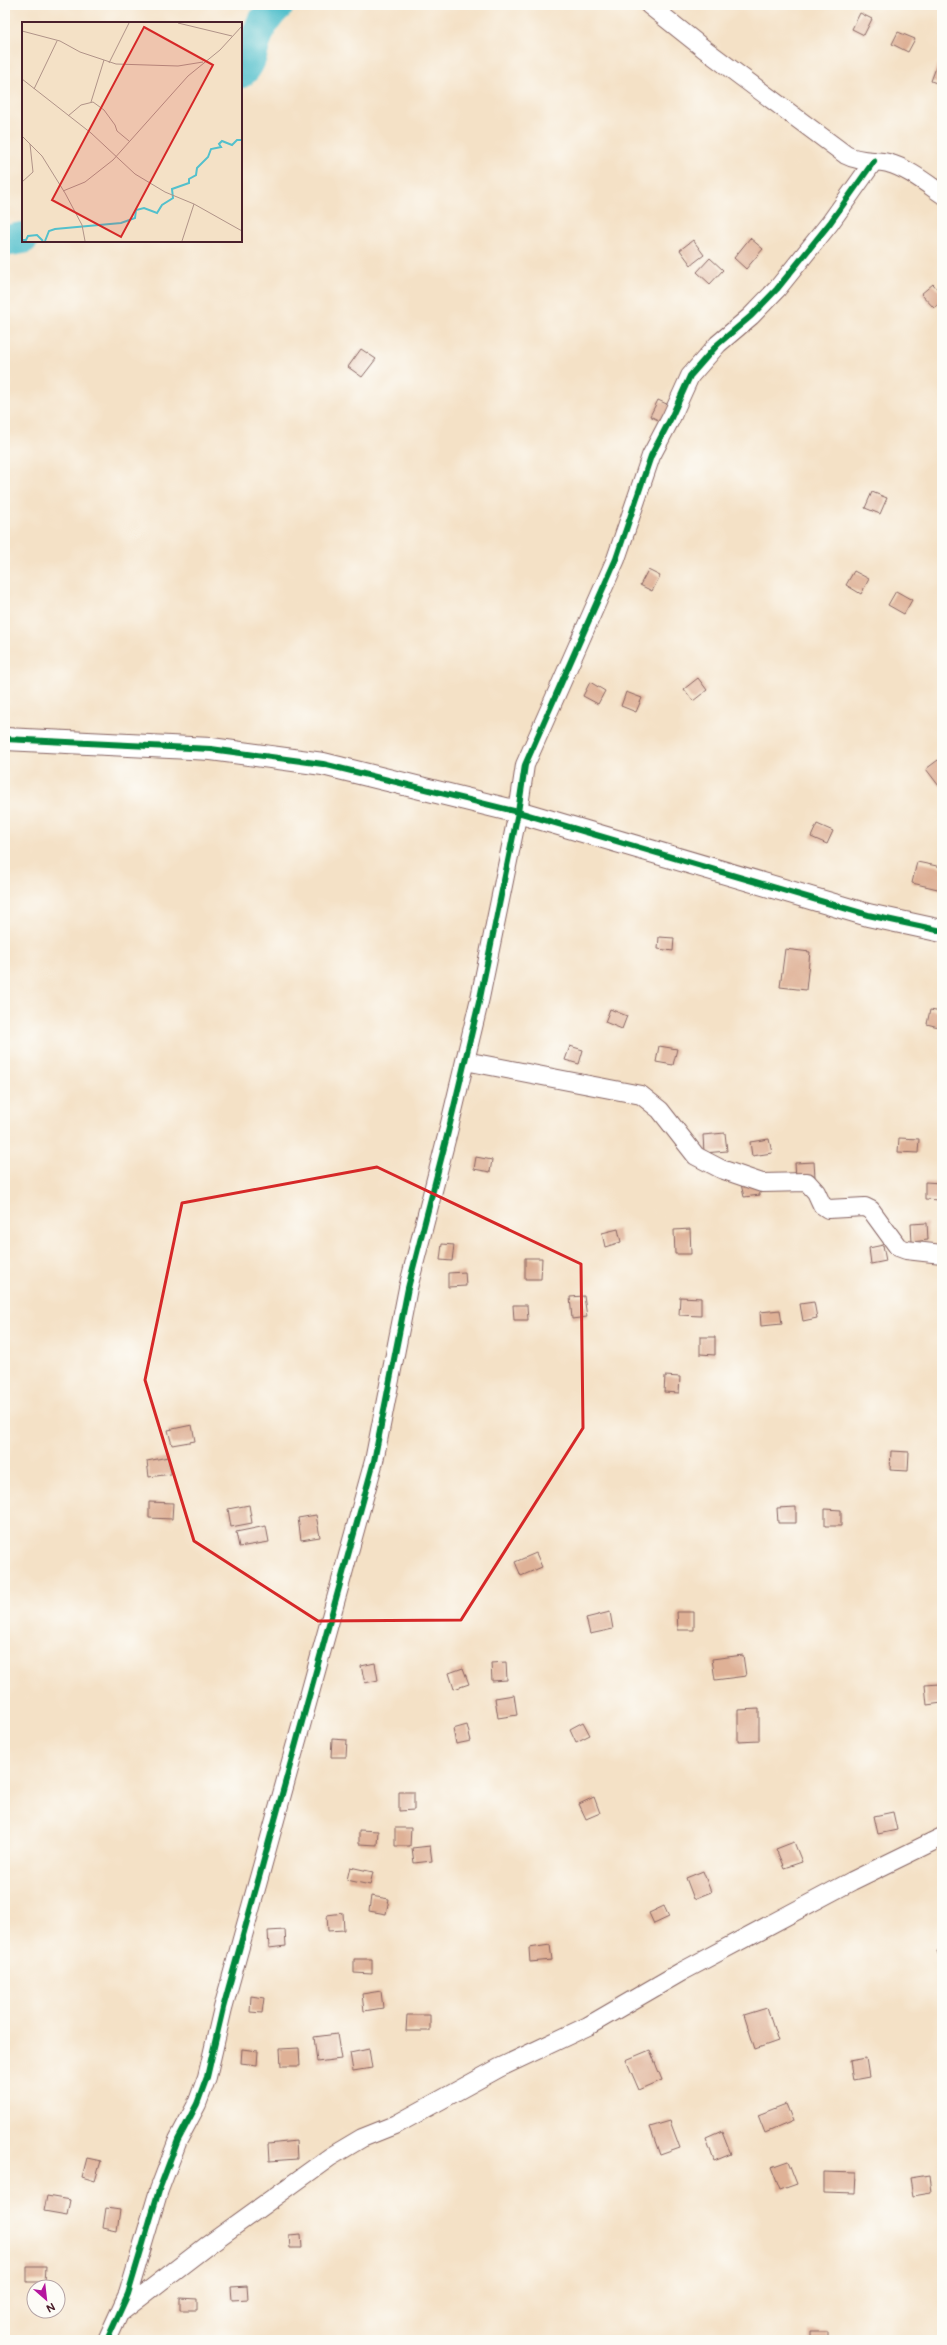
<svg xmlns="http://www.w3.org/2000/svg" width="947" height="2345" font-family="'Balsamiq Sans',sans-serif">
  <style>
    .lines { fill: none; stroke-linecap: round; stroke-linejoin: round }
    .river { stroke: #53c0cc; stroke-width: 32 }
    .building { fill: #dfb196 }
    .minor-casing { stroke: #866361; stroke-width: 20 }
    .tertiary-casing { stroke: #866361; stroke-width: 24 }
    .minor { stroke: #fff; stroke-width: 18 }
    .tertiary { stroke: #fff; stroke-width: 22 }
    .cycleway-casing { stroke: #fdfcf7; stroke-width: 8 }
    .cycleway { stroke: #00873e; stroke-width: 6 }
    .marked { fill: none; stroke: #d62828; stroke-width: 3; stroke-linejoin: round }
    .inset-river { fill: none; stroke: #53c0cc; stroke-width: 2 }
    .inset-road { fill: none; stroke: #b09388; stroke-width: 1 }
    .view { fill: #d62828; fill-opacity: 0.15; stroke: #d62828; stroke-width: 2 }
    .inset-edge { fill: none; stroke: #4a1f2b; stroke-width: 2 }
  </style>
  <rect width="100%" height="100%" fill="#fdfcf7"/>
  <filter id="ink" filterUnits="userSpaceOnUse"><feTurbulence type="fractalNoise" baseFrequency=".025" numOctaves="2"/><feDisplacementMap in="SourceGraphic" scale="8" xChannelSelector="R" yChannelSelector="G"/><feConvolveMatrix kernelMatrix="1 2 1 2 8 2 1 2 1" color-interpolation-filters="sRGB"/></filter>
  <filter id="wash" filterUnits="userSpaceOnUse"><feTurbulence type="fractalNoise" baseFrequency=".012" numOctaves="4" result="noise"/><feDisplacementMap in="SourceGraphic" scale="16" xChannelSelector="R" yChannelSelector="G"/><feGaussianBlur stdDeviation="0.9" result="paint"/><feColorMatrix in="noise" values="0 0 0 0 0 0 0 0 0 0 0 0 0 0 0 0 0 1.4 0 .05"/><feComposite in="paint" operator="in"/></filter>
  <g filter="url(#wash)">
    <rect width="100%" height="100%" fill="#f4e1c6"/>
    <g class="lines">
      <path class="river" d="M 241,72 C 252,63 252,49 257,36 C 261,24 269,13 278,5
        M 5,241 L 23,238"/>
    </g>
    <g id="blocks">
      <path class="building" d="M 860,13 L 872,19 L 864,35 L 852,29 Z
        M 898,32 L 915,39 L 908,52 L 892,44 Z
        M 937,65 L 942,67 L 942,85 L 931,81 Z
        M 750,238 L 763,249 L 746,269 L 734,258 Z
        M 693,240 L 704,255 L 691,265 L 680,250 Z
        M 710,258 L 723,270 L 710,284 L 697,272 Z
        M 933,284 L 942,294 L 942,301 L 934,308 L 921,294 Z
        M 361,349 L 376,359 L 362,377 L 348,367 Z
        M 658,400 L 673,407 L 664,423 L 650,416 Z
        M 872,492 L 887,498 L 880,514 L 865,508 Z
        M 648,570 L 660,576 L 652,591 L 640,585 Z
        M 854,571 L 869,579 L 861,594 L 846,585 Z
        M 896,591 L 912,600 L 904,614 L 888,605 Z
        M 698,678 L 707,690 L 693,701 L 684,689 Z
        M 590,682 L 605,691 L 598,704 L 583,696 Z
        M 626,692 L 642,698 L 636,712 L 621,706 Z
        M 938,760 L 942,765 L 942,783 L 939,786 L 926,769 Z
        M 817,824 L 833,831 L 827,844 L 811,837 Z
        M 917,862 L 942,867 L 942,890 L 912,883 Z
        M 659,937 L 674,938 L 673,951 L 658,949 Z
        M 785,949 L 810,952 L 806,990 L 780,987 Z
        M 610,1009 L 627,1016 L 622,1029 L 605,1022 Z
        M 930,1010 L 942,1012 L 942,1028 L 927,1024 Z
        M 570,1046 L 583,1050 L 579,1064 L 565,1060 Z
        M 659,1046 L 677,1049 L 673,1065 L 656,1062 Z
        M 725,1133 L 727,1151 L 704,1153 L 703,1135 Z
        M 899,1138 L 919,1139 L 918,1153 L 898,1152 Z
        M 769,1139 L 772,1153 L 752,1156 L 750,1142 Z
        M 476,1157 L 492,1160 L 490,1172 L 474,1169 Z
        M 814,1162 L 815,1177 L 796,1178 L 795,1163 Z
        M 758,1181 L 760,1195 L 744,1197 L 741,1184 Z
        M 925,1182 L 941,1183 L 940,1200 L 925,1199 Z
        M 927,1223 L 928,1240 L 912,1242 L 911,1224 Z
        M 618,1229 L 621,1242 L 605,1247 L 602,1233 Z
        M 690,1229 L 691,1254 L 675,1254 L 674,1230 Z
        M 442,1244 L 454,1245 L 452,1261 L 440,1260 Z
        M 883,1245 L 886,1261 L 871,1264 L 869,1248 Z
        M 525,1258 L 542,1258 L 541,1279 L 525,1279 Z
        M 465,1272 L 466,1286 L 448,1287 L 448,1273 Z
        M 584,1296 L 587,1317 L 572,1319 L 570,1297 Z
        M 680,1297 L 701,1298 L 701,1316 L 679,1315 Z
        M 814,1302 L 817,1318 L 803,1321 L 800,1304 Z
        M 513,1305 L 527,1305 L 528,1320 L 514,1320 Z
        M 780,1310 L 782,1324 L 761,1326 L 760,1312 Z
        M 700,1337 L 715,1337 L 715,1355 L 700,1354 Z
        M 665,1376 L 680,1377 L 679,1393 L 664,1392 Z
        M 192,1425 L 195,1441 L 172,1445 L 168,1430 Z
        M 891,1451 L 909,1452 L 908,1471 L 890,1470 Z
        M 168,1457 L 171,1474 L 149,1477 L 147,1461 Z
        M 149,1502 L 173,1503 L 172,1519 L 149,1518 Z
        M 249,1505 L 252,1523 L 231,1527 L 228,1509 Z
        M 796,1507 L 796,1523 L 778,1523 L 777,1508 Z
        M 825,1509 L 841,1510 L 841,1526 L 825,1526 Z
        M 316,1515 L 320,1537 L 301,1540 L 298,1518 Z
        M 266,1526 L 269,1542 L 239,1547 L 236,1532 Z
        M 536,1553 L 542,1567 L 521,1576 L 515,1562 Z
        M 610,1612 L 613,1629 L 590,1634 L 586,1618 Z
        M 677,1612 L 694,1612 L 694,1630 L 678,1630 Z
        M 743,1655 L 746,1676 L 715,1680 L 712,1659 Z
        M 506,1662 L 507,1680 L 492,1681 L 491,1663 Z
        M 375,1663 L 378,1680 L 365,1683 L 361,1666 Z
        M 463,1668 L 469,1684 L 454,1689 L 449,1673 Z
        M 940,1684 L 942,1703 L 927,1705 L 925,1685 Z
        M 514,1695 L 517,1715 L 498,1718 L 495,1698 Z
        M 759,1709 L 759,1741 L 738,1742 L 738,1710 Z
        M 583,1722 L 590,1735 L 576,1742 L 570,1729 Z
        M 467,1725 L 471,1741 L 456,1744 L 453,1729 Z
        M 332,1739 L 347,1740 L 346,1757 L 331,1757 Z
        M 399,1792 L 414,1792 L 414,1810 L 399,1811 Z
        M 594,1797 L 600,1813 L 586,1819 L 579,1804 Z
        M 893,1812 L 897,1830 L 878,1834 L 874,1816 Z
        M 395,1828 L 411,1828 L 410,1846 L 395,1846 Z
        M 359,1830 L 378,1831 L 377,1845 L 359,1844 Z
        M 794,1842 L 802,1862 L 784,1868 L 776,1849 Z
        M 430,1846 L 432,1861 L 414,1863 L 412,1848 Z
        M 350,1867 L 373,1872 L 370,1885 L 347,1880 Z
        M 703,1871 L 711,1892 L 694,1899 L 686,1878 Z
        M 371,1896 L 389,1899 L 386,1914 L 369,1911 Z
        M 664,1906 L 669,1917 L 654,1924 L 649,1913 Z
        M 343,1913 L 344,1930 L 328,1931 L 327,1915 Z
        M 285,1930 L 286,1946 L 269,1948 L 268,1931 Z
        M 550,1945 L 552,1960 L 530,1962 L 529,1948 Z
        M 942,1949 L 942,1964 L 937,1951 Z
        M 354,1959 L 372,1959 L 372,1974 L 354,1973 Z
        M 381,1991 L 383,2008 L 364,2011 L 362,1994 Z
        M 251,1996 L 264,1998 L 262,2013 L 250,2012 Z
        M 767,2008 L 778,2041 L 755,2049 L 744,2015 Z
        M 407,2015 L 430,2015 L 430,2031 L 406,2031 Z
        M 337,2034 L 341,2059 L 317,2062 L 314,2037 Z
        M 299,2048 L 300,2066 L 281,2066 L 280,2049 Z
        M 242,2049 L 258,2051 L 257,2065 L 241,2063 Z
        M 369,2049 L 372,2068 L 353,2071 L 350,2053 Z
        M 650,2050 L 662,2080 L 639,2090 L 626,2060 Z
        M 866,2058 L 869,2077 L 853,2080 L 850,2061 Z
        M 786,2104 L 793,2121 L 765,2133 L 758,2115 Z
        M 670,2121 L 680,2148 L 660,2155 L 650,2127 Z
        M 722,2131 L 731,2154 L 714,2161 L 706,2138 Z
        M 296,2141 L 297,2159 L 269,2161 L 268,2144 Z
        M 87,2158 L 101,2161 L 95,2181 L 82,2177 Z
        M 788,2161 L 797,2184 L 780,2190 L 771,2167 Z
        M 824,2172 L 856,2173 L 855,2194 L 824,2193 Z
        M 929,2175 L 931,2193 L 913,2196 L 910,2178 Z
        M 47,2196 L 70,2200 L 67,2215 L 44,2211 Z
        M 106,2208 L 120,2210 L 117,2231 L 103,2228 Z
        M 301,2234 L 302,2248 L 290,2248 L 289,2235 Z
        M 27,2267 L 46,2267 L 45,2282 L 27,2282 Z
        M 247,2286 L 248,2299 L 232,2300 L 231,2287 Z
        M 180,2298 L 197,2299 L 197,2310 L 180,2310 Z
        M 810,2331 L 828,2331 L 828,2340 L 810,2340 Z"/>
    </g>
  </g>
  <g filter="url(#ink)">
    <use href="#blocks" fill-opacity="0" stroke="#866361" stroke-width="1"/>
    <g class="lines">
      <g class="minor-casing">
        <path id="minor" d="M 649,5 L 703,48 L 846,155 C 859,162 874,160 888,163 C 907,168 926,183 942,194
          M 465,1061 L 641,1095 L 660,1110 L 696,1156 L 721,1169 L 762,1183 L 807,1182 L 816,1192 L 822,1205 L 828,1209 L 865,1207 L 871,1210 L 898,1247 L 906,1250 L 942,1254
          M 121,2312 L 208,2245 L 330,2157 L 362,2138 L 397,2124 L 499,2068 L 588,2026 L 681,1972 L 852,1881 L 942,1837
          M 107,2340 L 128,2294 L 159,2190 L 178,2140 L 197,2104 L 207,2077 L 223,2008 L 374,1461 L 408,1288 L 448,1132 L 480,998 L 518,812 L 525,765 L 616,559 L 651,456 L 671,418 L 690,376 L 718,344 L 751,316 L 777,289 L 830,223 L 874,161"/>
      </g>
      <g class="tertiary-casing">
        <path id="tertiary" d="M 5,739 L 211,749 L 323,764 L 518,812 L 868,915 L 942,931"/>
      </g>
      <use href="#minor" class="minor"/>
      <use href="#tertiary" class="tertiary"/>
      <g class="cycleway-casing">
        <path id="cycleway" d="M 5,739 L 211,749 L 323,764 L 518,812 L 868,915 L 942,931
          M 107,2340 L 128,2294 L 159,2190 L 178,2140 L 197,2104 L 207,2077 L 223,2008 L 374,1461 L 408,1288 L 448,1132 L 480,998 L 518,812 L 525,765 L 616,559 L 651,456 L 671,418 L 690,376 L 718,344 L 751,316 L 777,289 L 830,223 L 874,161"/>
      </g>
      <use href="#cycleway" class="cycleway"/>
    </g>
  </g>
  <path class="marked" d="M 377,1167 L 581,1264 L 583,1428 L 461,1620 L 318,1621 L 194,1541 L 145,1380 L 182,1203 Z"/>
  <g transform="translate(22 22)">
    <rect width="220" height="220" fill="#f4e1c6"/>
    <path class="inset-river" d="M 0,218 L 4,218 L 6,214 L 15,213 L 21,219M 23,219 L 27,209 L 33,207 L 99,201 L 113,196 L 114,188 L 122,186 L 135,191 L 140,183 L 151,176 L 150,167 L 167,161 L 167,157 L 174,153 L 175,146 L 186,135 L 189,127 L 199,125 L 197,122 L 200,119 L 210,123 L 215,118 L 220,118"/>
    <path class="inset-road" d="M 156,1 L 210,14M 0,9 L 38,19 L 58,30 L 94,42 L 156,44 L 181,40M 87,41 L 107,1M 0,57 L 69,111 L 113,152 L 143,170 L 172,182 L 220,209M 12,67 L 35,19M 69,80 L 82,38M 46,94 L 59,83 L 71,80 L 82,88 L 93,103 L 95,109 L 107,119M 0,114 L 20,134 L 43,171 L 60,203 L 63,219M 0,160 L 11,150 L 8,122M 41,169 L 63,160 L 91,138 L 166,54 L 198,28 L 220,4M 160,219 L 172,182"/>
    <path class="view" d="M 122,5 L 191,43 L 99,215 L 30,178 Z"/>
    <rect width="220" height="220" class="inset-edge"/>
  </g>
  <rect width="947" height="2345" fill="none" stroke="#fdfcf7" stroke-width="20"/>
  <g transform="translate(46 2299) rotate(152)"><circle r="19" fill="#fdfcf7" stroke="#b5a4a5"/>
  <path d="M0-3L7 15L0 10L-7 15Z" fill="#b5179e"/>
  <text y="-6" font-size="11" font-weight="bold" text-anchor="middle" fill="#4a1f2b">N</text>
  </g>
</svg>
